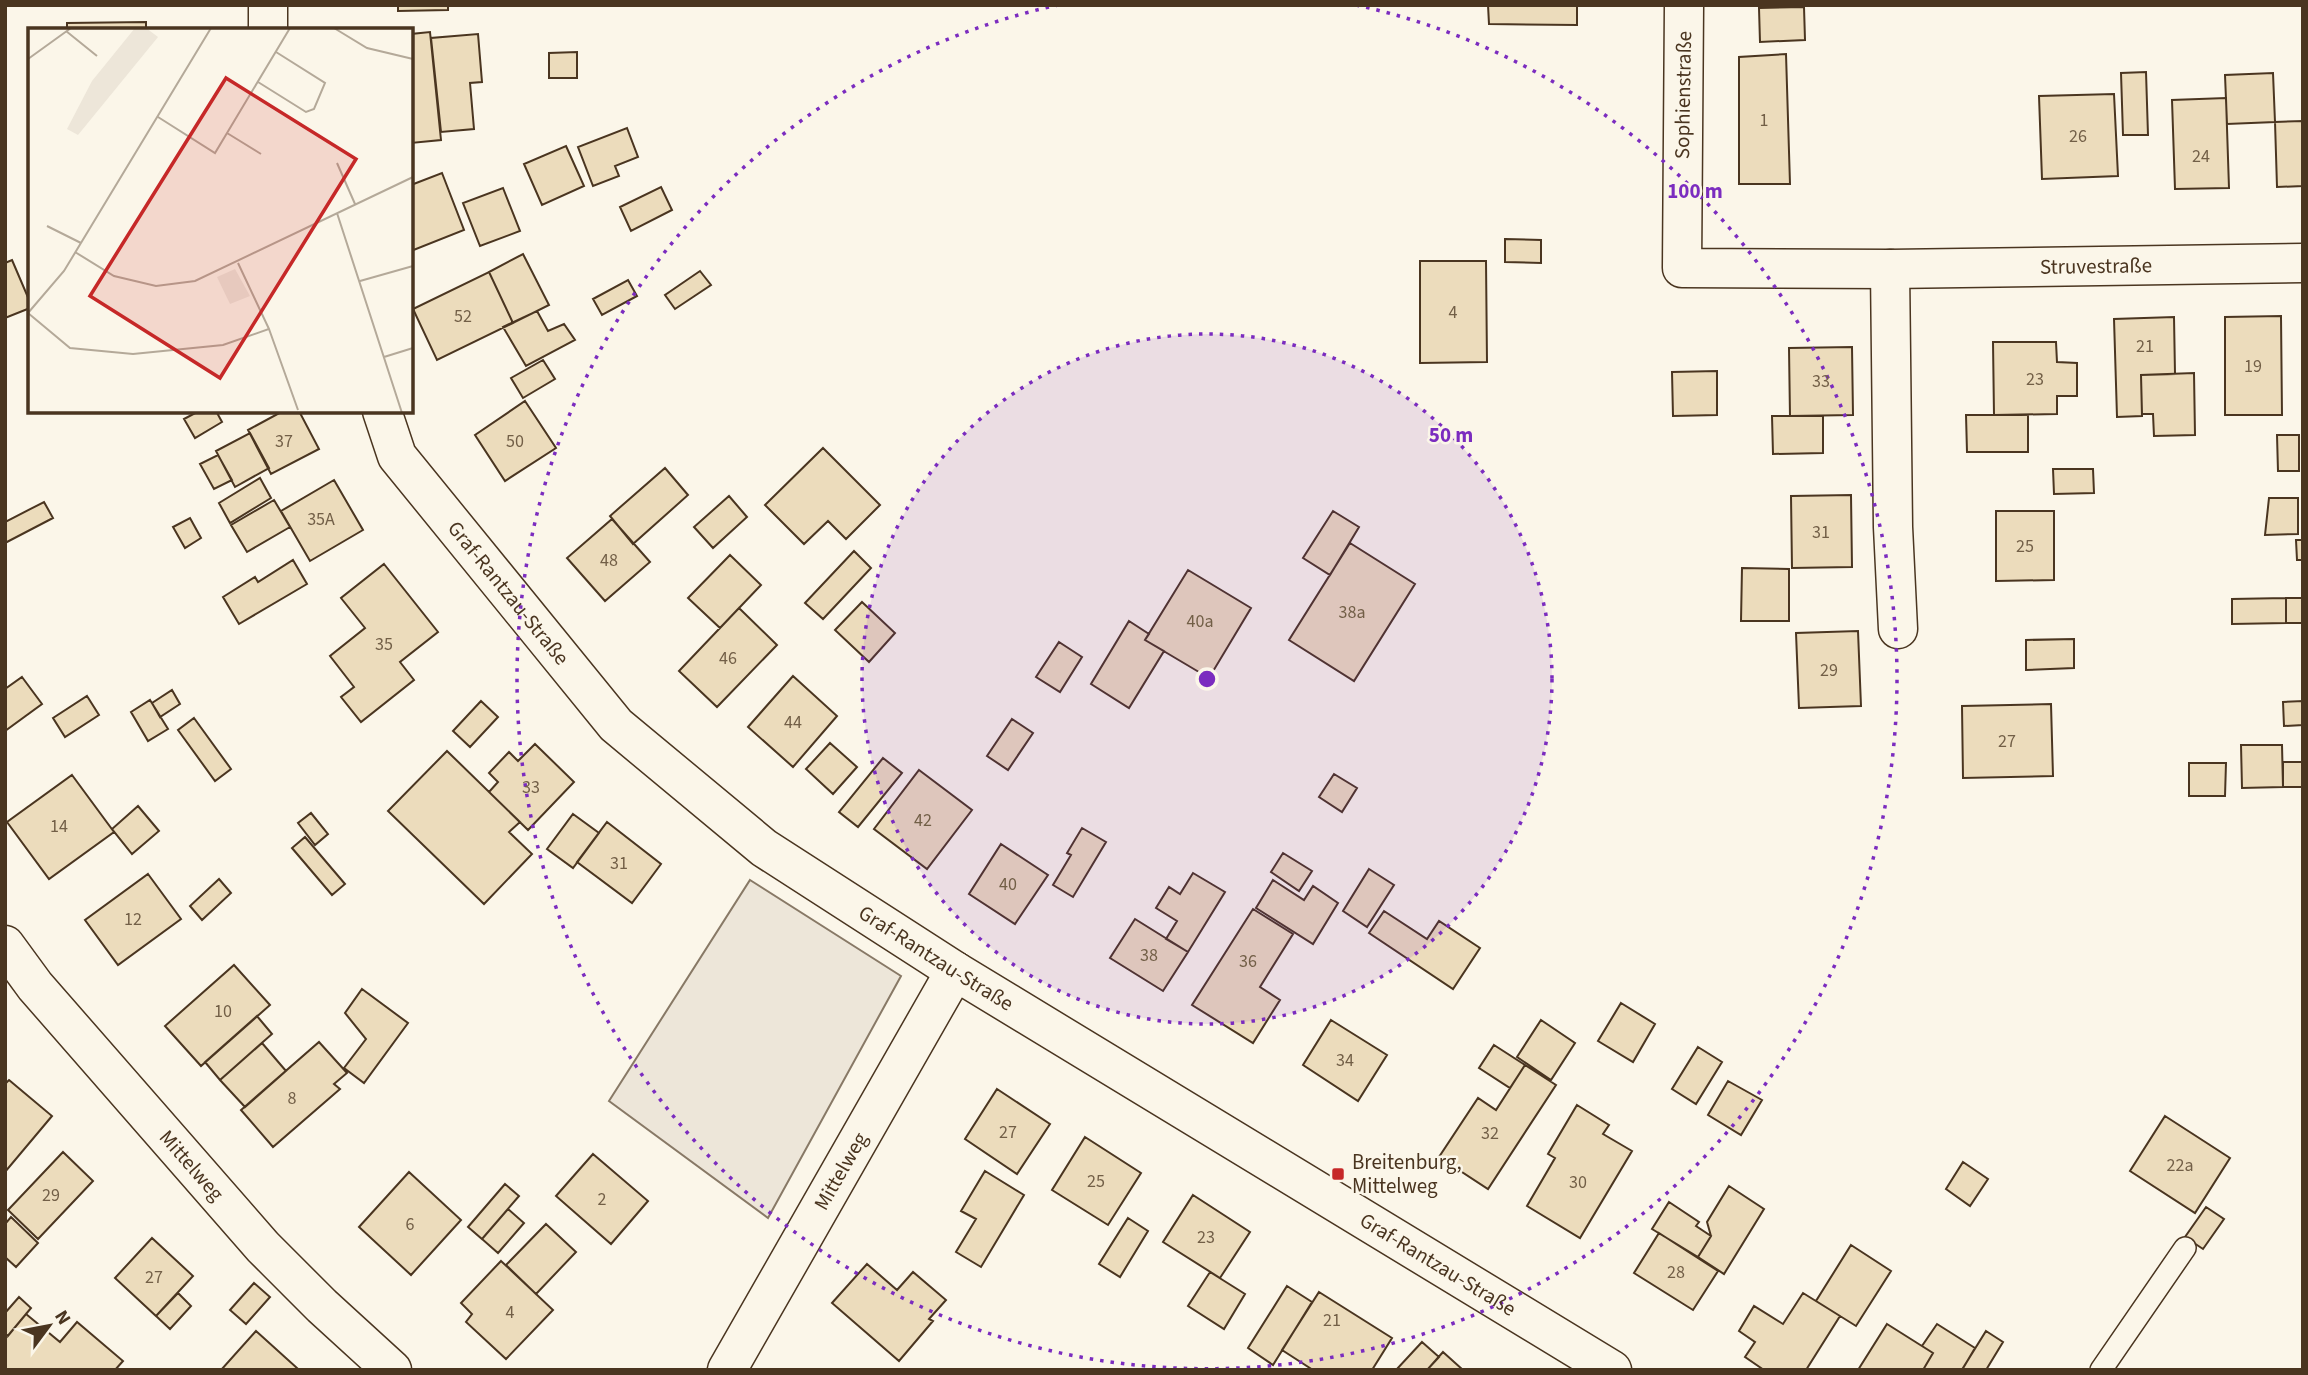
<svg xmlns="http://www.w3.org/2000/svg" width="2308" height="1375" font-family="'Source Sans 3',sans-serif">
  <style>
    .park { fill: #ede6d9; stroke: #887966; stroke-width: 2 }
    .building { fill: #ecdcbc; stroke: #4a3520; stroke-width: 2 }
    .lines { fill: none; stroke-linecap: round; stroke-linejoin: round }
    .lane-casing { stroke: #4a3520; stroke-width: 24 }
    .street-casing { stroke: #4a3520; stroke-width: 41 }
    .lane { stroke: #fbf6e9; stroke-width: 21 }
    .street { stroke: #fbf6e9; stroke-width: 38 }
    .ring { fill: none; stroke: #7b2cbf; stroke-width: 3.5; stroke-dasharray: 3.5 7 }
    .poi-dot { fill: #c62828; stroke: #fbf6e9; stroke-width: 2.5 }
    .labels { text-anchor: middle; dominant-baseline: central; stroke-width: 5; stroke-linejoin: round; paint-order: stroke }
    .number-label { font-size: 18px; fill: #725f47 }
    .street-label { font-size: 21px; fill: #4a3520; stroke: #fbf6e9 }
    .poi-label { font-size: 21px; fill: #4a3520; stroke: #fbf6e9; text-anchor: start }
    .inset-road { fill: none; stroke: #b4a999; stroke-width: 2 }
    .view { fill: #c62828; fill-opacity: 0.15; stroke: #c62828; stroke-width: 3.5 }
    .inset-edge { fill: none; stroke: #4a3520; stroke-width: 3.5 }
    .centre { fill: #7b2cbf; stroke: #fbf6e9; stroke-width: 3.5 }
    .ring-label { font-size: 21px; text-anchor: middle; font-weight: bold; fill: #7b2cbf; stroke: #fbf6e9; stroke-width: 5; stroke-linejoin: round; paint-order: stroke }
  </style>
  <rect width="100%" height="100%" fill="#fbf6e9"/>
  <path class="park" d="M 750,880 L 901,976 L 768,1218 L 609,1101 Z"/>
  <path class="building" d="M 398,5 L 448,5 L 448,10 L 398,11 Z
    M 1488,5 L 1577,5 L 1577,25 L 1489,24 Z
    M 1804,7 L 1805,40 L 1760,42 L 1759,8 Z
    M 146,22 L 146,30 L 67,30 L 67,23 Z
    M 430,32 L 441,140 L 411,143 L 411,34 Z
    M 478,34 L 482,82 L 470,83 L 474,129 L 441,132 L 431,38 Z
    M 577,52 L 577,78 L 549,78 L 549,53 Z
    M 1786,54 L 1790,184 L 1739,184 L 1739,57 Z
    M 2146,72 L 2148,135 L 2123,135 L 2121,73 Z
    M 2273,73 L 2275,122 L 2227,124 L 2225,75 Z
    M 2114,94 L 2118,176 L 2042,179 L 2039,96 Z
    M 2226,98 L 2229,188 L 2175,189 L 2172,100 Z
    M 2303,121 L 2303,186 L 2277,187 L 2275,122 Z
    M 627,128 L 638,157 L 615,166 L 619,176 L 593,186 L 578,147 Z
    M 566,146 L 584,186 L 542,205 L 524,164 Z
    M 442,173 L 464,230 L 411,251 L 411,185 Z
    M 661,187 L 672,210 L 631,231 L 620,207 Z
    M 503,188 L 520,231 L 480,246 L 463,203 Z
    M 1505,239 L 1541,240 L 1541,263 L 1505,262 Z
    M 523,254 L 549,305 L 513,323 L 489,272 Z
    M 12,260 L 30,302 L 30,308 L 5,318 L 5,263 Z
    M 1420,261 L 1486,261 L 1487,362 L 1420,363 Z
    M 700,271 L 711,285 L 675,309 L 665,295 Z
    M 489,272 L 513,323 L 437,360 L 413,309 Z
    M 628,280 L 637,296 L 602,315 L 593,299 Z
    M 537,311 L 548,331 L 564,324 L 575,340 L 526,366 L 503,327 Z
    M 2281,316 L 2282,415 L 2225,415 L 2225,317 Z
    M 2174,317 L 2175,374 L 2141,375 L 2142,416 L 2117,417 L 2114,319 Z
    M 1993,342 L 2056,342 L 2057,362 L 2077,363 L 2077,396 L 2057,396 L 2057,414 L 1994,415 Z
    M 1852,347 L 1853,415 L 1790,416 L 1789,348 Z
    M 543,360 L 555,379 L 523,398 L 511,378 Z
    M 1717,371 L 1717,415 L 1673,416 L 1672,372 Z
    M 2194,373 L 2195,435 L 2154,436 L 2153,414 L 2142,414 L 2141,375 Z
    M 525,401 L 556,448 L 505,481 L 475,435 Z
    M 199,411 L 216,411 L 222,422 L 195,438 L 184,419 Z
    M 283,411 L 299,411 L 319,449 L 271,474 L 248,430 Z
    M 1966,415 L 2028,415 L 2028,452 L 1967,452 Z
    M 1772,416 L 1823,416 L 1823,453 L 1773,454 Z
    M 250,433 L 269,468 L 235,487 L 216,451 Z
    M 2277,435 L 2299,435 L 2299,471 L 2278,471 Z
    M 823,448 L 880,505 L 846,539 L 828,521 L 804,544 L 765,505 Z
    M 218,455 L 232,480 L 214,489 L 200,464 Z
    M 665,468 L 688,495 L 633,544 L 610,516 Z
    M 2053,469 L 2093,469 L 2094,493 L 2054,494 Z
    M 260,478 L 271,498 L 230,523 L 219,503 Z
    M 334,480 L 363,530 L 310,561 L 281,511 Z
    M 1851,495 L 1852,567 L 1792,568 L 1791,496 Z
    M 729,496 L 747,517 L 713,548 L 694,527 Z
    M 2269,498 L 2298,498 L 2298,534 L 2265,535 Z
    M 274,500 L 290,527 L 247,552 L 231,525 Z
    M 44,502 L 53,518 L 5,543 L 5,522 Z
    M 1333,511 L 1359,527 L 1330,575 L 1303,558 Z
    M 1996,511 L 2054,511 L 2054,580 L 1996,581 Z
    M 190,518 L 201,538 L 185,548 L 173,527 Z
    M 612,519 L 650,562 L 605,601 L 567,558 Z
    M 2296,540 L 2303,540 L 2303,560 L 2297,560 Z
    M 1350,543 L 1415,584 L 1354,681 L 1289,640 Z
    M 854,551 L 871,568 L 823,619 L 805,603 Z
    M 730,555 L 761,585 L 720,628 L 688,598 Z
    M 293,560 L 307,584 L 239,624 L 223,597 L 255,577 L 258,582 Z
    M 384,564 L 438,632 L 400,662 L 414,680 L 361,722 L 341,697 L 354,687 L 330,656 L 365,628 L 341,598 Z
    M 1742,568 L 1789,569 L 1789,621 L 1741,621 Z
    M 1188,570 L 1251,608 L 1209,678 L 1145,640 Z
    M 2286,598 L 2303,598 L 2303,623 L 2286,623 Z
    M 2286,598 L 2286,623 L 2232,624 L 2232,599 Z
    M 862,602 L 895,633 L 869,662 L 835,630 Z
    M 739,608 L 777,645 L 717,707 L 679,671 Z
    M 1129,621 L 1149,634 L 1145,640 L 1164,651 L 1129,708 L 1091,684 Z
    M 1858,631 L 1861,706 L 1799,708 L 1796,633 Z
    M 2074,639 L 2074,668 L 2026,670 L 2026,640 Z
    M 1059,642 L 1082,657 L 1060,692 L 1036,677 Z
    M 793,676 L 837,716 L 793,767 L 748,727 Z
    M 22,677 L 42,704 L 5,731 L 5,689 Z
    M 172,690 L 180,704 L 160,717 L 152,703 Z
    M 87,696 L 99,715 L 65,737 L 53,718 Z
    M 150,700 L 168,729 L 148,741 L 131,712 Z
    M 481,701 L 498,717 L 470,747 L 453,731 Z
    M 2303,701 L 2303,725 L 2284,726 L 2283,702 Z
    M 2051,704 L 2053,776 L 1963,778 L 1962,706 Z
    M 194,718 L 231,769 L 215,781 L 178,730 Z
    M 1012,719 L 1033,733 L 1008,770 L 987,756 Z
    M 830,743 L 857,767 L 833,794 L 806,769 Z
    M 535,744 L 574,782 L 528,830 L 489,792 L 498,782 L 489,773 L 509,752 L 518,761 Z
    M 2241,745 L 2282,745 L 2283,787 L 2242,788 Z
    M 447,751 L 520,822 L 509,832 L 532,854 L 484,904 L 388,811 Z
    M 883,758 L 902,773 L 858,827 L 839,812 Z
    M 2283,762 L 2303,762 L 2303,787 L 2283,787 Z
    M 2189,763 L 2226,763 L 2225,796 L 2189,796 Z
    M 919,770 L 972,810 L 927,869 L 874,829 Z
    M 1334,774 L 1357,788 L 1342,812 L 1319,797 Z
    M 72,775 L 114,832 L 49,879 L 7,822 Z
    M 138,806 L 159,831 L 132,854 L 112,829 Z
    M 311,813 L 328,834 L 315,845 L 298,823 Z
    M 573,814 L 599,833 L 573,868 L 547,849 Z
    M 607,822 L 661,864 L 632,903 L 577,862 Z
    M 1082,828 L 1106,842 L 1073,897 L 1053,885 L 1071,855 L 1067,853 Z
    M 305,837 L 345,884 L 332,895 L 292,848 Z
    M 1001,844 L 1048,875 L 1015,924 L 969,894 Z
    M 1283,853 L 1312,871 L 1299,891 L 1271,872 Z
    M 1369,869 L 1394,885 L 1367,927 L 1343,911 Z
    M 1193,873 L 1225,892 L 1188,952 L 1166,939 L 1177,921 L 1156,908 L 1169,887 L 1180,894 Z
    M 148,874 L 181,919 L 118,965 L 85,920 Z
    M 219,879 L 231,893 L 202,920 L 190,906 Z
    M 1273,880 L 1304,900 L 1313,886 L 1338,903 L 1313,944 L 1256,908 Z
    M 1253,909 L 1293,934 L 1260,987 L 1280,1000 L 1253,1043 L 1192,1005 Z
    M 1384,911 L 1427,939 L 1439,921 L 1480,948 L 1453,989 L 1369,933 Z
    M 1135,919 L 1188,952 L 1163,991 L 1110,958 Z
    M 234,965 L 270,1005 L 201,1066 L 165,1026 Z
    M 362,989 L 408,1023 L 364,1083 L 344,1068 L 366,1039 L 345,1013 Z
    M 1621,1003 L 1655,1024 L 1633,1062 L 1598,1041 Z
    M 257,1016 L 272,1034 L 220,1080 L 205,1062 Z
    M 1331,1020 L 1387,1055 L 1358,1101 L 1303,1065 Z
    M 1541,1020 L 1575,1043 L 1551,1080 L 1517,1057 Z
    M 319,1042 L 347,1073 L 334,1084 L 340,1089 L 273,1147 L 241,1110 Z
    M 262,1043 L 286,1071 L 245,1107 L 220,1080 Z
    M 1494,1045 L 1525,1065 L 1510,1088 L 1479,1068 Z
    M 1698,1047 L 1722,1062 L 1696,1104 L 1672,1089 Z
    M 1525,1065 L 1556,1085 L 1488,1189 L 1439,1157 L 1478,1098 L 1496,1110 Z
    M 9,1080 L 52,1116 L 5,1172 L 5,1084 Z
    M 1728,1081 L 1762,1100 L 1741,1135 L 1708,1115 Z
    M 997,1089 L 1050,1124 L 1017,1174 L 965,1139 Z
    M 1577,1105 L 1609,1125 L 1603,1134 L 1632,1151 L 1580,1238 L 1527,1206 L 1555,1158 L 1548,1154 Z
    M 2165,1116 L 2230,1158 L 2195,1213 L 2130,1171 Z
    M 1085,1137 L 1141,1173 L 1108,1225 L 1052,1190 Z
    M 63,1152 L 93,1181 L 38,1239 L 8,1210 Z
    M 593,1154 L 648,1201 L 611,1244 L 556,1196 Z
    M 1963,1162 L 1988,1179 L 1970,1206 L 1946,1189 Z
    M 985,1171 L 1024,1195 L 981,1267 L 956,1252 L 976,1219 L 961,1211 Z
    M 409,1172 L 461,1220 L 411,1275 L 359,1227 Z
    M 505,1184 L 519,1196 L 482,1239 L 468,1227 Z
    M 1729,1186 L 1764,1209 L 1724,1274 L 1698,1257 L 1711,1236 L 1707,1222 Z
    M 1193,1195 L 1250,1232 L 1220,1278 L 1163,1242 Z
    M 1669,1202 L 1699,1222 L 1696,1226 L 1711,1236 L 1698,1257 L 1652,1229 Z
    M 2206,1207 L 2224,1219 L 2203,1249 L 2185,1237 Z
    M 508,1209 L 524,1223 L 498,1253 L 482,1239 Z
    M 11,1217 L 38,1243 L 16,1267 L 5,1257 L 5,1224 Z
    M 1128,1218 L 1148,1231 L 1120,1277 L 1099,1264 Z
    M 546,1224 L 576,1252 L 536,1294 L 506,1265 Z
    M 1659,1233 L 1718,1271 L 1693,1310 L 1634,1273 Z
    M 152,1238 L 193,1276 L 156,1316 L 115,1278 Z
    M 1851,1245 L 1891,1271 L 1856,1326 L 1816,1301 Z
    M 501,1261 L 553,1310 L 506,1359 L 466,1322 L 472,1314 L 461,1303 Z
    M 867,1264 L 897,1290 L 913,1272 L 946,1300 L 929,1319 L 933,1321 L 899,1361 L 832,1303 Z
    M 1210,1272 L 1245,1294 L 1224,1329 L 1188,1306 Z
    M 254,1283 L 270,1297 L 246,1324 L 230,1310 Z
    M 1287,1286 L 1312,1302 L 1273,1365 L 1248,1348 Z
    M 1319,1292 L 1392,1338 L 1372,1370 L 1313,1370 L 1282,1350 Z
    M 178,1293 L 191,1306 L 170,1329 L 156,1316 Z
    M 1803,1293 L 1840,1316 L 1806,1370 L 1764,1370 L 1745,1357 L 1755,1342 L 1739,1331 L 1754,1306 L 1783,1324 Z
    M 19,1297 L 31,1308 L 8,1336 L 5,1334 L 5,1313 Z
    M 26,1314 L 60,1342 L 77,1322 L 123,1361 L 115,1370 L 5,1370 L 5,1339 Z
    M 1887,1324 L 1933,1353 L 1923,1370 L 1858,1370 Z
    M 1937,1324 L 1975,1348 L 1962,1370 L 1923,1370 L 1933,1353 L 1922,1346 Z
    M 256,1331 L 297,1368 L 295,1370 L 221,1370 Z
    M 1986,1331 L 2003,1342 L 1986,1370 L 1966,1370 L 1963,1368 Z
    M 1422,1342 L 1439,1357 L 1427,1370 L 1396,1370 Z
    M 1443,1352 L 1463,1370 L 1427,1370 Z"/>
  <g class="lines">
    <g class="lane-casing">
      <path id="lane" d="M 2101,1370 L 2185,1248"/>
    </g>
    <g class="street-casing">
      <g id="street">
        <path d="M 268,5 L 268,30"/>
        <path id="s1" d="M 1684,5 L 1682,268 L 1890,269 L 2303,263"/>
        <path d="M 1890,269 L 1893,527 L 1898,629"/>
        <path id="s2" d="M 382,411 L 397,456 L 616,725 L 764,848 L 955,971 L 1612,1370"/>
        <path id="s3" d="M 5,945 L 35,986 L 263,1247 L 322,1306 L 392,1370"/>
        <path id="s4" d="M 727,1370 L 955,971"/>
      </g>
    </g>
    <use href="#lane" class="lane"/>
    <use href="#street" class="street"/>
  </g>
  <circle cx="1207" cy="679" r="345" fill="#7b2cbf" fill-opacity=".12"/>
  <g class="ring">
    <circle cx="1207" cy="679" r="345"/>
    <path d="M1356 5A690 690 0 1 1 1058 5"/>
  </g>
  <rect class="poi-dot" x="1331" y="1167" width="14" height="14" rx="3.5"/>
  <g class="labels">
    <g class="number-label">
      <text x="1764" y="120">1</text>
      <text x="2078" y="136">26</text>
      <text x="2201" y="156">24</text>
      <text x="1453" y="312">4</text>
      <text x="463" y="316">52</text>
      <text x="2145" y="346">21</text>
      <text x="2253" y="366">19</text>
      <text x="2035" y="379">23</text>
      <text x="1821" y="381">33</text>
      <text x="284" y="441">37</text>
      <text x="515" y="441">50</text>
      <text x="321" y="519">35A</text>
      <text x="1821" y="532">31</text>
      <text x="2025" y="546">25</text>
      <text x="609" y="560">48</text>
      <text x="1352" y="612">38a</text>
      <text x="1200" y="621">40a</text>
      <text x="384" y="644">35</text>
      <text x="728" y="658">46</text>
      <text x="1829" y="670">29</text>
      <text x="793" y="722">44</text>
      <text x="2007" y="741">27</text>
      <text x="531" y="787">33</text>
      <text x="923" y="820">42</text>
      <text x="59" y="826">14</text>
      <text x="619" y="863">31</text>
      <text x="1008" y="884">40</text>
      <text x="133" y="919">12</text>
      <text x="1149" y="955">38</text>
      <text x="1248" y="961">36</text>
      <text x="223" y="1011">10</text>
      <text x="1345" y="1060">34</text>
      <text x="292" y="1098">8</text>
      <text x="1008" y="1132">27</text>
      <text x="1490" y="1133">32</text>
      <text x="2180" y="1165">22a</text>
      <text x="1096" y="1181">25</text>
      <text x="1578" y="1182">30</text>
      <text x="51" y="1195">29</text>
      <text x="602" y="1199">2</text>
      <text x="410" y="1224">6</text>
      <text x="1206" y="1237">23</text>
      <text x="1676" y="1272">28</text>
      <text x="154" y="1277">27</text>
      <text x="510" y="1312">4</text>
      <text x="1332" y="1320">21</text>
    </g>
    <g class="street-label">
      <text transform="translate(1683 95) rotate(-89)">Sophienstraße</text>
      <text stroke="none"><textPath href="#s1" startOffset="677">Struvestraße</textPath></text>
      <text stroke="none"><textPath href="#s2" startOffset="224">Graf-Rantzau-Straße</textPath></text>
      <text stroke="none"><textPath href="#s2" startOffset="791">Graf-Rantzau-Straße</textPath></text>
      <text stroke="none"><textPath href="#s3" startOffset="289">Mittelweg</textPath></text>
      <text stroke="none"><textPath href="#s4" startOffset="229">Mittelweg</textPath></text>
      <text stroke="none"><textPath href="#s2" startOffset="1379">Graf-Rantzau-Straße</textPath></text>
    </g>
    <g class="poi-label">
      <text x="1352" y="1162">Breitenburg,<tspan x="1352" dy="24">Mittelweg</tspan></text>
    </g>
  </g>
  <g transform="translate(28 28)">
    <rect width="385" height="385" fill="#fbf6e9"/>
    <path d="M 207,241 L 222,268 L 202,276 L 189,249 Z" fill="#ede6d9"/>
    <path d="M 107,0 L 118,0 L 130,9 L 50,107 L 39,101 L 64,53 Z" fill="#ede6d9"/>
    <path class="inset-road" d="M 306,0 L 339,20 L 385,31M 38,3 L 69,28M 0,31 L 43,0M 230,54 L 278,84 L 286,81 L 297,55 L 248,24M 130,89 L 187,125 L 262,0M 199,105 L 233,126M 309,135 L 327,176M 309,185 L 374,385M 19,198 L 53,215M 47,224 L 86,248 L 128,258 L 167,253 L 385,149M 332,253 L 385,238M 0,285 L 36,243 L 183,0M 0,285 L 42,320 L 105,326 L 195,317 L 241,301 L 210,235M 241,301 L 270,382M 356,329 L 385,320"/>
    <path class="view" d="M 198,50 L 328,131 L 192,350 L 62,268 Z"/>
    <rect width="385" height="385" class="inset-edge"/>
  </g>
  <circle cx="1207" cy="679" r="10" class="centre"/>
  <g class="ring-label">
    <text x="1695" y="198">100 m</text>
    <text x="1451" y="442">50 m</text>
  </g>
  <rect width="2308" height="1375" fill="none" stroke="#4a3520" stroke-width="14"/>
  <g transform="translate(49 1326) rotate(58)" stroke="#fbf6e9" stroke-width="5" paint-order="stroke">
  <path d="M0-5L12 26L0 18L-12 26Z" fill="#4a3520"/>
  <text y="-10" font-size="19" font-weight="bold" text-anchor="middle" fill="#4a3520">N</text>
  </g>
</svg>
